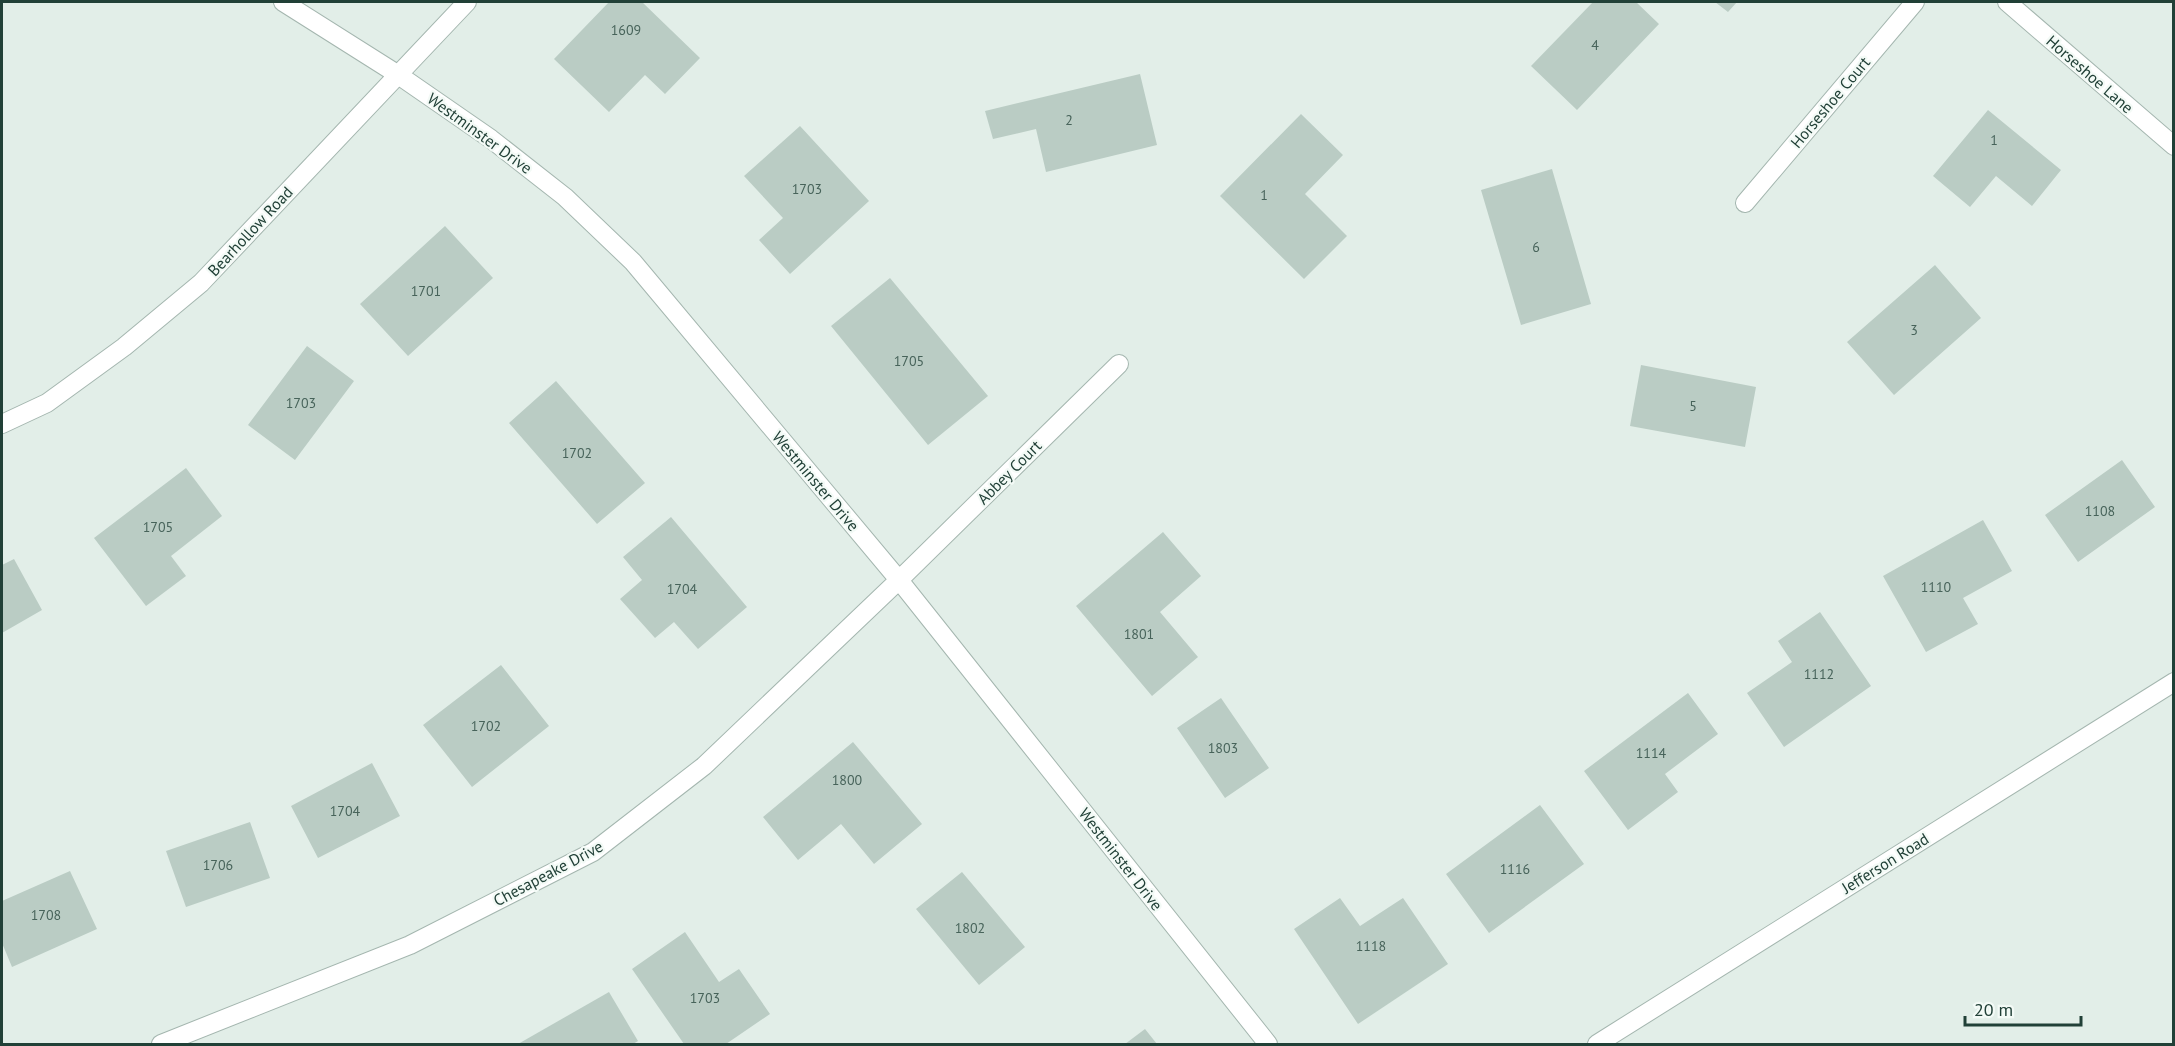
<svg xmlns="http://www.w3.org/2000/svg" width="2175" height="1046" font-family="'PT Sans',sans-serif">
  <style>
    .building { fill: #baccc4 }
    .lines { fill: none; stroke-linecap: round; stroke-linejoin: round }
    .minor-casing { stroke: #a4b6af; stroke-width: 20 }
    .minor { stroke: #fff; stroke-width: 18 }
    .labels { text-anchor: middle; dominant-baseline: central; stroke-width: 4.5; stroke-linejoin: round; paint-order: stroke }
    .number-label { font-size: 14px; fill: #47635a }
    .street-label { font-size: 16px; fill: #214037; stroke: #f3faf6 }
  </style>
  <rect width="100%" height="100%" fill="#e2eee8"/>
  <path class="building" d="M 609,2 L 642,2 L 700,58 L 665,94 L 645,75 L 609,112 L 554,59 Z
    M 1593,2 L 1636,2 L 1659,24 L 1577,110 L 1531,66 Z
    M 1715,2 L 1737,2 L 1728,12 Z
    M 1140,74 L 1157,145 L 1046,172 L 1036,129 L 993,139 L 985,111 Z
    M 1988,110 L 2061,170 L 2032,206 L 1996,176 L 1970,207 L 1933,176 Z
    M 1301,114 L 1343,155 L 1305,194 L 1347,236 L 1304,279 L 1220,196 Z
    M 800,126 L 869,201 L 790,274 L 759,240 L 783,218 L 744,176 Z
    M 1552,169 L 1591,304 L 1521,325 L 1481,190 Z
    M 445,226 L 493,278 L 408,356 L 360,304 Z
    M 1935,265 L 1981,318 L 1894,395 L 1847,342 Z
    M 890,278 L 988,396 L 928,445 L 831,326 Z
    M 307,346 L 354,381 L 295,460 L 248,425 Z
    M 1641,365 L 1756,387 L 1745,447 L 1630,426 Z
    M 556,381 L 645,483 L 597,524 L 509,423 Z
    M 2122,460 L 2155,507 L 2078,562 L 2045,515 Z
    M 186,468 L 222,516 L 171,556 L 186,576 L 146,606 L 94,538 Z
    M 671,517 L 747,607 L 698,649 L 674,622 L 655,638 L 620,599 L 642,580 L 623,557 Z
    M 1983,520 L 2012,571 L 1963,598 L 1978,624 L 1926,652 L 1883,576 Z
    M 1163,532 L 1201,576 L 1160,612 L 1198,657 L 1152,696 L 1076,606 Z
    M 14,559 L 42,610 L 2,633 L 2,565 Z
    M 1820,612 L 1871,686 L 1784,747 L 1747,693 L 1792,662 L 1778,641 Z
    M 501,665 L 549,726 L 472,787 L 423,725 Z
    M 1688,693 L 1718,734 L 1665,774 L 1678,792 L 1628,830 L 1584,771 Z
    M 1221,698 L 1269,768 L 1225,798 L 1177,728 Z
    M 853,742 L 922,824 L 874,864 L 841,824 L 798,860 L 763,817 Z
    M 372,763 L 400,816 L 318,858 L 291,806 Z
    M 1540,805 L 1584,864 L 1489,933 L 1446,874 Z
    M 250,822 L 270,878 L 186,907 L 166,851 Z
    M 70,871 L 97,929 L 12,967 L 2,943 L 2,901 Z
    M 962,872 L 1025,947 L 979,985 L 916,909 Z
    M 1340,898 L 1360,926 L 1403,898 L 1448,964 L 1358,1024 L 1294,929 Z
    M 685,932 L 719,982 L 739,969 L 770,1014 L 726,1044 L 684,1044 L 632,969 Z
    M 609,992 L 638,1041 L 633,1044 L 518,1044 Z
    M 1145,1029 L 1157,1044 L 1125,1044 Z"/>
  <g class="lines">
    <g class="minor-casing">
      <path id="minor" d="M 283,2 L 397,74 L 491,139 L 565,197 L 633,262 L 899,580 L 1268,1044
        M 2007,2 L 2174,146
        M 1745,203 L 1915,2
        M 2,424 L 47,403 L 124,347 L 201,283 L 467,2
        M 161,1044 L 410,945 L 593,852 L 704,766 L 899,580 L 1119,364
        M 1597,1044 L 2174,682"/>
    </g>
    <use href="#minor" class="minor"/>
  </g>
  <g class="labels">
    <g class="number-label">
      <text x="626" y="30">1609</text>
      <text x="1595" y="45">4</text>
      <text x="1069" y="120">2</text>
      <text x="1994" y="140">1</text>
      <text x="807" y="189">1703</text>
      <text x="1264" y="195">1</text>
      <text x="1536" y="247">6</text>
      <text x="426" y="291">1701</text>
      <text x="1914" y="330">3</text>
      <text x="909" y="361">1705</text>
      <text x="301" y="403">1703</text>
      <text x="1693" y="406">5</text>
      <text x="577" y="453">1702</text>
      <text x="2100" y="511">1108</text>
      <text x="158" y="527">1705</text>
      <text x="1936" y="587">1110</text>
      <text x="682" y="589">1704</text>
      <text x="1139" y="634">1801</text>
      <text x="1819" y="674">1112</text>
      <text x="486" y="726">1702</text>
      <text x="1223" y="748">1803</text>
      <text x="1651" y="753">1114</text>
      <text x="847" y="780">1800</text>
      <text x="345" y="811">1704</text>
      <text x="218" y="865">1706</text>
      <text x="1515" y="869">1116</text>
      <text x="46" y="915">1708</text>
      <text x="970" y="928">1802</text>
      <text x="1371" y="946">1118</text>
      <text x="705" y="998">1703</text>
    </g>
    <g class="street-label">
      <text transform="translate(2090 74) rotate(41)">Horseshoe Lane</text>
      <text transform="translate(1830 102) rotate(-50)">Horseshoe Court</text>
      <text transform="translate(480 133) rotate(36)">Westminster Drive</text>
      <text transform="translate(250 231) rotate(-47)">Bearhollow Road</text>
      <text transform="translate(1009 472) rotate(-45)">Abbey Court</text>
      <text transform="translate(816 481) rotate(50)">Westminster Drive</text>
      <text transform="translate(1121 859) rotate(52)">Westminster Drive</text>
      <text transform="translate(1885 863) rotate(-32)">Jefferson Road</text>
      <text transform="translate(548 873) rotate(-28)">Chesapeake Drive</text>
    </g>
  </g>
  <rect width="2175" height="1046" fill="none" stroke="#214037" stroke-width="6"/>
  <path d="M1965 1016v9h116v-9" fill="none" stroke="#214037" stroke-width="3"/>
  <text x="1974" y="1016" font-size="18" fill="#214037" stroke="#f3faf6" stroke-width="4.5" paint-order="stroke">20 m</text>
</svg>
